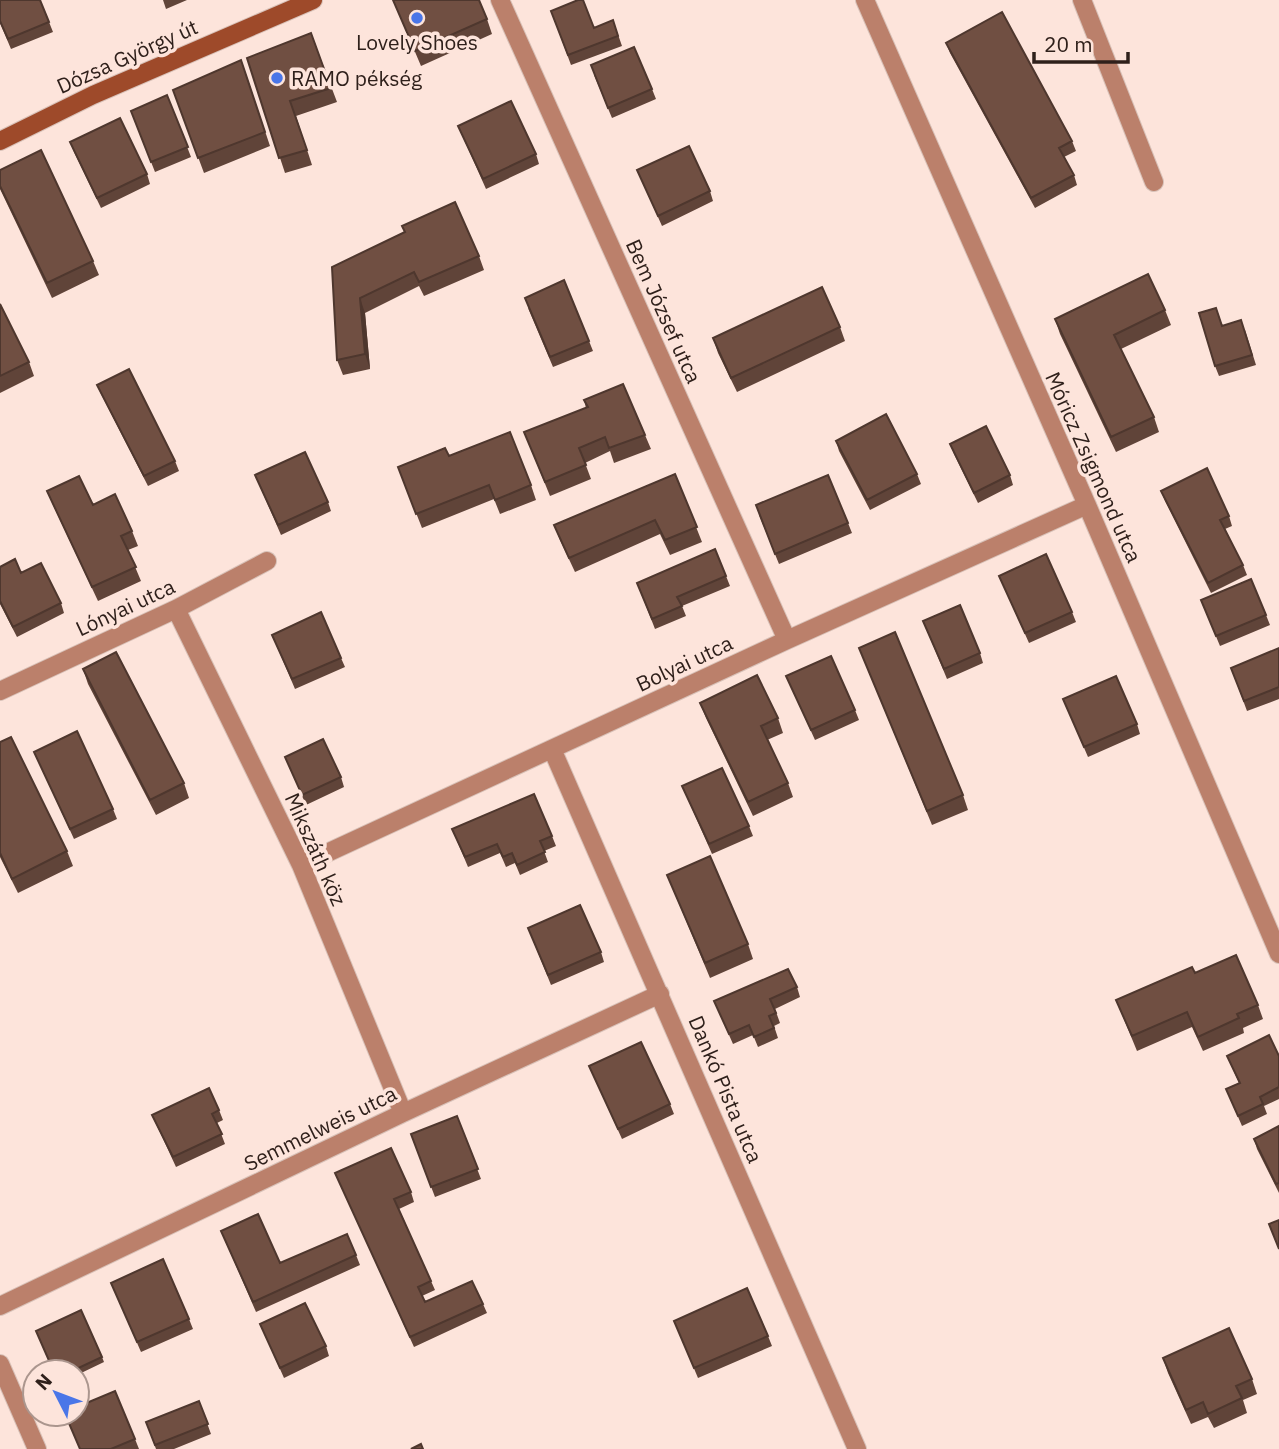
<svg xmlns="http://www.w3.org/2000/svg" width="1279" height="1449" font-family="'IBM Plex Sans',sans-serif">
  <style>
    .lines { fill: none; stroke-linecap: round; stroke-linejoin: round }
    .minor-casing { stroke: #d8c1b8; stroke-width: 20 }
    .secondary-casing { stroke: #d8c1b8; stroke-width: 20 }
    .minor { stroke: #bb806b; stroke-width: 18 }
    .secondary { stroke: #9e4a2a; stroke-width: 18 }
    .wall { fill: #604439 }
    .shaded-wall { fill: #4e372e }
    .building { fill: #704f42; stroke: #4e372e; stroke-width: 2 }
    .poi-dot { fill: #4a76e8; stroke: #fde4db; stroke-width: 2.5 }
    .labels { text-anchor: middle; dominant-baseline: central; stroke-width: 7; stroke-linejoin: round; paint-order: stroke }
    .poi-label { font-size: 21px; fill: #2f201b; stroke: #fde4db }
    .street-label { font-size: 21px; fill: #2f201b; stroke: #fde4db }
  </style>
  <rect width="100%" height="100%" fill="#fde4db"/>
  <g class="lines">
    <g class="minor-casing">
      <path id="minor" d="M 500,0 L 787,640
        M 865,0 L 1087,505 L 1279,954
        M 1082,0 L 1154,182
        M 176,609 L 301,865 L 403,1113
        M 0,691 L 176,609 L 267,561
        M 552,749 L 857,1449
        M 301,865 L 787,640 L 1087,505
        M 0,1306 L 403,1113 L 660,994
        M 0,1364 L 37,1449"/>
    </g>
    <g class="secondary-casing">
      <path id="secondary" d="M 0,141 L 93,95 L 313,0"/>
    </g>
    <use href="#minor" class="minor"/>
    <use href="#secondary" class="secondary"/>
  </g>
  <path class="wall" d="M 0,0 L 49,22 L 53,32 L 11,49 L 0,23 Z
    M 163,0 L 187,0 L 166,9 Z
    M 393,0 L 487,19 L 492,34 L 421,66 Z
    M 551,11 L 594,28 L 613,20 L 622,46 L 571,65 Z
    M 311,33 L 337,102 L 296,116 L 312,165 L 285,173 L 247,58 Z
    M 946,43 L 1072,141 L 1076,151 L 1064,157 L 1074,175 L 1077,185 L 1035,208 L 950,53 Z
    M 246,74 L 270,146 L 204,173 L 173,90 Z
    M 594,75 L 652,89 L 656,99 L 612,118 Z
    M 167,95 L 191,157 L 155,172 L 131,111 Z
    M 458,126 L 536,154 L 539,164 L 486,189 Z
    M 70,142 L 147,174 L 150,184 L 101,208 L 74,152 Z
    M 0,170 L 93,261 L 99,275 L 52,298 L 0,189 Z
    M 637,170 L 710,191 L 713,201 L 662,226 Z
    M 479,256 L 484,270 L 424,296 L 419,286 L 365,313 L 370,369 L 343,375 L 337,360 L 332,267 Z
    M 0,304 L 29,362 L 34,376 L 0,393 Z
    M 528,308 L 589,341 L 593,351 L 553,367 Z
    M 1165,310 L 1171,325 L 1121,349 L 1154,417 L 1159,432 L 1116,452 L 1060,334 L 1055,319 Z
    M 1222,326 L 1245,330 L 1256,365 L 1219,376 L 1215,366 Z
    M 840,327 L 845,341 L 737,392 L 718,353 L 713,338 Z
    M 97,385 L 175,461 L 179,471 L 148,486 L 101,394 Z
    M 584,400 L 645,435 L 651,449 L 614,463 L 610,451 L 585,463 L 591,479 L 550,496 L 524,432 L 586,408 Z
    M 836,441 L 917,474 L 921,484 L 870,510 L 839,451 Z
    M 950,444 L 1010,475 L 1013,485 L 978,503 L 954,454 Z
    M 449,456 L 531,485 L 536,500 L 500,514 L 494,499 L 422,528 L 398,467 Z
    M 675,474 L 702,542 L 670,555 L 660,534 L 575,572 L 560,540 L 554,525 Z
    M 255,475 L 328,502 L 331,511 L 281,535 Z
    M 47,491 L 93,505 L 132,531 L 138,546 L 128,550 L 141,581 L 98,601 L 53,505 Z
    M 1161,491 L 1229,516 L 1232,526 L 1225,529 L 1243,565 L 1247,575 L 1211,593 L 1165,501 Z
    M 759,515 L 848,523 L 852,533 L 779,564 Z
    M 0,567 L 21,573 L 61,603 L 64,613 L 17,637 L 0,604 Z
    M 726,576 L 730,586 L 682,606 L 686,616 L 655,629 L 637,583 Z
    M 999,576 L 1072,612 L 1076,622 L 1029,643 Z
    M 1205,610 L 1266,615 L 1270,625 L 1220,646 Z
    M 923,621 L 980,653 L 983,663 L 947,679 Z
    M 272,635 L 341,658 L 345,667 L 295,689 Z
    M 859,648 L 963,795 L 968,810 L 932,825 Z
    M 1279,648 L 1279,699 L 1247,711 L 1231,668 Z
    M 83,669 L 184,783 L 189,798 L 156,815 L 88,684 Z
    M 786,676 L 855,710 L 859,720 L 815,740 Z
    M 1063,699 L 1137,724 L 1140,734 L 1088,757 Z
    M 700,703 L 778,718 L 783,733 L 767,740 L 788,783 L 793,797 L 753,816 L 706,718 Z
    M 0,742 L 67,851 L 73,866 L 18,893 L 0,857 Z
    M 34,752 L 113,809 L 117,819 L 74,839 Z
    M 285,757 L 341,777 L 344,787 L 306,805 Z
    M 682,786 L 749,826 L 753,836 L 712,854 Z
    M 452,829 L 552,836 L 556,846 L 544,851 L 548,862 L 520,875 L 515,863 L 506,867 L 500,853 L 468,867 Z
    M 667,875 L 748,944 L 753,959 L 710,978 Z
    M 528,928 L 601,952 L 604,962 L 551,985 Z
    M 1195,973 L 1258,1005 L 1263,1019 L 1243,1028 L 1244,1033 L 1203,1051 L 1192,1027 L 1137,1051 L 1116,1000 Z
    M 797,987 L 800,997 L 775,1009 L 780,1023 L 774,1026 L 778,1038 L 758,1047 L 753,1035 L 733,1044 L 714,1001 Z
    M 1227,1056 L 1279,1056 L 1279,1099 L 1264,1106 L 1267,1114 L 1242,1126 L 1226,1089 L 1239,1083 Z
    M 589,1066 L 670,1104 L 674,1114 L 622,1139 Z
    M 219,1110 L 223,1120 L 217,1123 L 225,1144 L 176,1167 L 152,1115 Z
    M 457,1116 L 481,1179 L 435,1197 L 411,1134 Z
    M 1279,1126 L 1279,1193 L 1257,1149 L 1254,1139 Z
    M 335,1173 L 411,1192 L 414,1202 L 399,1209 L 435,1290 L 422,1296 L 425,1302 L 483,1304 L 487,1313 L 414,1347 Z
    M 221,1231 L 280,1263 L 356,1255 L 360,1265 L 256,1312 Z
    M 111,1283 L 189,1319 L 193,1329 L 141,1352 Z
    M 674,1321 L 768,1336 L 772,1346 L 698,1378 Z
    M 260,1324 L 326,1346 L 329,1356 L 284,1378 Z
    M 102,1357 L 104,1362 L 77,1375 L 77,1372 L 54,1372 Z
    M 1163,1358 L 1252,1379 L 1257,1394 L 1243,1400 L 1247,1413 L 1214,1428 L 1208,1417 L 1191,1424 L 1168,1373 Z
    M 199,1401 L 211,1434 L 174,1449 L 156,1449 L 146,1422 Z
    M 135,1439 L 139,1449 L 80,1449 Z"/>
  <path class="shaded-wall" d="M 360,298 L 365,313 L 370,369 L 365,354 Z"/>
  <path class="building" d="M 0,0 L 40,0 L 49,22 L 8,39 L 0,21 Z
    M 393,0 L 479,0 L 487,19 L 415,51 Z
    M 578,0 L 583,0 L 594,28 L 613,20 L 618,36 L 568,55 L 551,11 Z
    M 1002,12 L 1072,141 L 1059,148 L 1074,175 L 1031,198 L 946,43 Z
    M 311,33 L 331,88 L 290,101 L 307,150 L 279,158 L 247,58 Z
    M 634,47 L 652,89 L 608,108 L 591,65 Z
    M 241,60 L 265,132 L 198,158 L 173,90 Z
    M 167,95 L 188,147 L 151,162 L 131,111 Z
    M 511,101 L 536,154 L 483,179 L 458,126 Z
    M 120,118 L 147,174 L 97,198 L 70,142 Z
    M 689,146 L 710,191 L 658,216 L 637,170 Z
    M 41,150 L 93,261 L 47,283 L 0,186 L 0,170 Z
    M 455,202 L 479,256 L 419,282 L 414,272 L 360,298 L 365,354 L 337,360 L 332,267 L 405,232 L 402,226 Z
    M 1148,274 L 1165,310 L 1114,335 L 1154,417 L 1111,437 L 1055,319 Z
    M 564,280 L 589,341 L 550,357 L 525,298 Z
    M 822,287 L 840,327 L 731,378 L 713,338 Z
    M 0,304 L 29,362 L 0,376 Z
    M 1216,308 L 1222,326 L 1241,320 L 1252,355 L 1215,366 L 1199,313 Z
    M 129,369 L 175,461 L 144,476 L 97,385 Z
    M 623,384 L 645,435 L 609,448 L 605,437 L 579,448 L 586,465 L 545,482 L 524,432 L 588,407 L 584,400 Z
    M 886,414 L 917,474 L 867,500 L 836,441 Z
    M 986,426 L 1010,475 L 974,493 L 950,444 Z
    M 510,432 L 531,485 L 495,500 L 489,485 L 416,514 L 398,467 L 445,448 L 449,456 Z
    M 305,452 L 328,502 L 278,525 L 255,475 Z
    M 1207,468 L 1229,516 L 1220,520 L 1243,565 L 1208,583 L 1161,491 Z
    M 675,474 L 697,527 L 665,540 L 655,520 L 569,558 L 554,525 Z
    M 828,475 L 848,523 L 775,554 L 756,505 Z
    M 79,476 L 93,505 L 115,494 L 132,531 L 121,536 L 136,567 L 92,587 L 47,491 Z
    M 715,549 L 726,576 L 677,597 L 682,606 L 652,619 L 637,583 Z
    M 1046,554 L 1072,612 L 1025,633 L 999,576 Z
    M 15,559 L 21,573 L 41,563 L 61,603 L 13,627 L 0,601 L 0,567 Z
    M 1251,579 L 1266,615 L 1216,636 L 1201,600 Z
    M 960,605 L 980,653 L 944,669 L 923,621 Z
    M 321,612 L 341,658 L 292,679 L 272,635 Z
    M 895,632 L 963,795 L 927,811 L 859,648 Z
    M 1279,648 L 1279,687 L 1244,701 L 1231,668 Z
    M 116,652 L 184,783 L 150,800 L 83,669 Z
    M 831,656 L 855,710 L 811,730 L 786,676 Z
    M 757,675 L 778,718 L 761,726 L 788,783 L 748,802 L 700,703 Z
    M 1116,676 L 1137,724 L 1084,747 L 1063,699 Z
    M 77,731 L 113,809 L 70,829 L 34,752 Z
    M 11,737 L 67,851 L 12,879 L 0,853 L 0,742 Z
    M 323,739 L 341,777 L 302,795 L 285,757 Z
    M 722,768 L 749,826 L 709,844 L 682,786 Z
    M 534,794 L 552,836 L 540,841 L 545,852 L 517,865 L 512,853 L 503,857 L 497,844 L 465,857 L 452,829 Z
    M 710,856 L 748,944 L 705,963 L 667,875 Z
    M 580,905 L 601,952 L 548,975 L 528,928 Z
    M 1236,955 L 1258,1005 L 1237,1014 L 1239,1018 L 1198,1037 L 1187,1012 L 1132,1036 L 1116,1000 L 1192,967 L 1195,973 Z
    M 788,969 L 797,987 L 770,999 L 776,1013 L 769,1016 L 774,1028 L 754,1037 L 749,1025 L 729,1034 L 714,1001 Z
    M 1269,1035 L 1279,1056 L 1279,1087 L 1260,1097 L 1263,1104 L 1238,1116 L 1226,1089 L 1240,1083 L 1227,1056 Z
    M 641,1042 L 670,1104 L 618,1129 L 589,1066 Z
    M 209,1088 L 219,1110 L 212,1114 L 222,1134 L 173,1157 L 152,1115 Z
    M 457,1116 L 478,1169 L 431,1187 L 411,1134 Z
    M 1279,1126 L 1279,1183 L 1276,1184 L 1254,1139 Z
    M 391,1148 L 411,1192 L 394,1199 L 431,1281 L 418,1287 L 425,1302 L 472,1281 L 483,1304 L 410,1337 L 335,1173 Z
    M 258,1214 L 280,1263 L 347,1234 L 356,1255 L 253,1302 L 221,1231 Z
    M 1279,1220 L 1279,1249 L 1269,1224 Z
    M 163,1259 L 189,1319 L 137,1342 L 111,1283 Z
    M 747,1288 L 768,1336 L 694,1368 L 674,1321 Z
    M 305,1303 L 326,1346 L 280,1368 L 260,1324 Z
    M 81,1310 L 102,1357 L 70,1372 L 54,1372 L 36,1331 Z
    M 1229,1328 L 1252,1379 L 1236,1386 L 1242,1398 L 1208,1414 L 1203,1402 L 1186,1410 L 1163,1358 Z
    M 115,1391 L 135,1439 L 111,1449 L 80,1449 L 65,1414 L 77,1414 L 77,1407 Z
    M 199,1401 L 208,1424 L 155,1445 L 146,1422 Z
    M 421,1444 L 423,1449 L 411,1449 Z"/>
  <g class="poi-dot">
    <circle cx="417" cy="18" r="7"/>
    <circle cx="277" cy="78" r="7"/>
  </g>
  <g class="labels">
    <g class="poi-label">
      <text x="417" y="42">Lovely Shoes</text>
      <text x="291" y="78" text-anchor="start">RAMO pékség</text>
    </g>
    <g class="street-label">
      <text transform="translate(127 56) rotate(-24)">Dózsa György út</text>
      <text transform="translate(664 311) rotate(66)">Bem József utca</text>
      <text transform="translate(1094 467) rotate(66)">Móricz Zsigmond utca</text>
      <text transform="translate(125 607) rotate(-25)">Lónyai utca</text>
      <text transform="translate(684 663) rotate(-25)">Bolyai utca</text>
      <text transform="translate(316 849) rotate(66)">Mikszáth köz</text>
      <text transform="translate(726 1089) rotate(67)">Dankó Pista utca</text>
      <text transform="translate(320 1128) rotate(-26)">Semmelweis utca</text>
    </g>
  </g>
  <g transform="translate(56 1393) rotate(312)"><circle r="33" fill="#fde4db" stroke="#ab968e" stroke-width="2"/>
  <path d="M0-5L12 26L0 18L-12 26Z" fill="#4a76e8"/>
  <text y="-10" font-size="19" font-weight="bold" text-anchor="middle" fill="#2f201b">N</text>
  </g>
  <path d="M1034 52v10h94v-10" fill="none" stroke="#2f201b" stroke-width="3.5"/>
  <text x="1044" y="52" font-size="21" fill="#2f201b" stroke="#fde4db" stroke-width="5" paint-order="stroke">20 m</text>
</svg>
